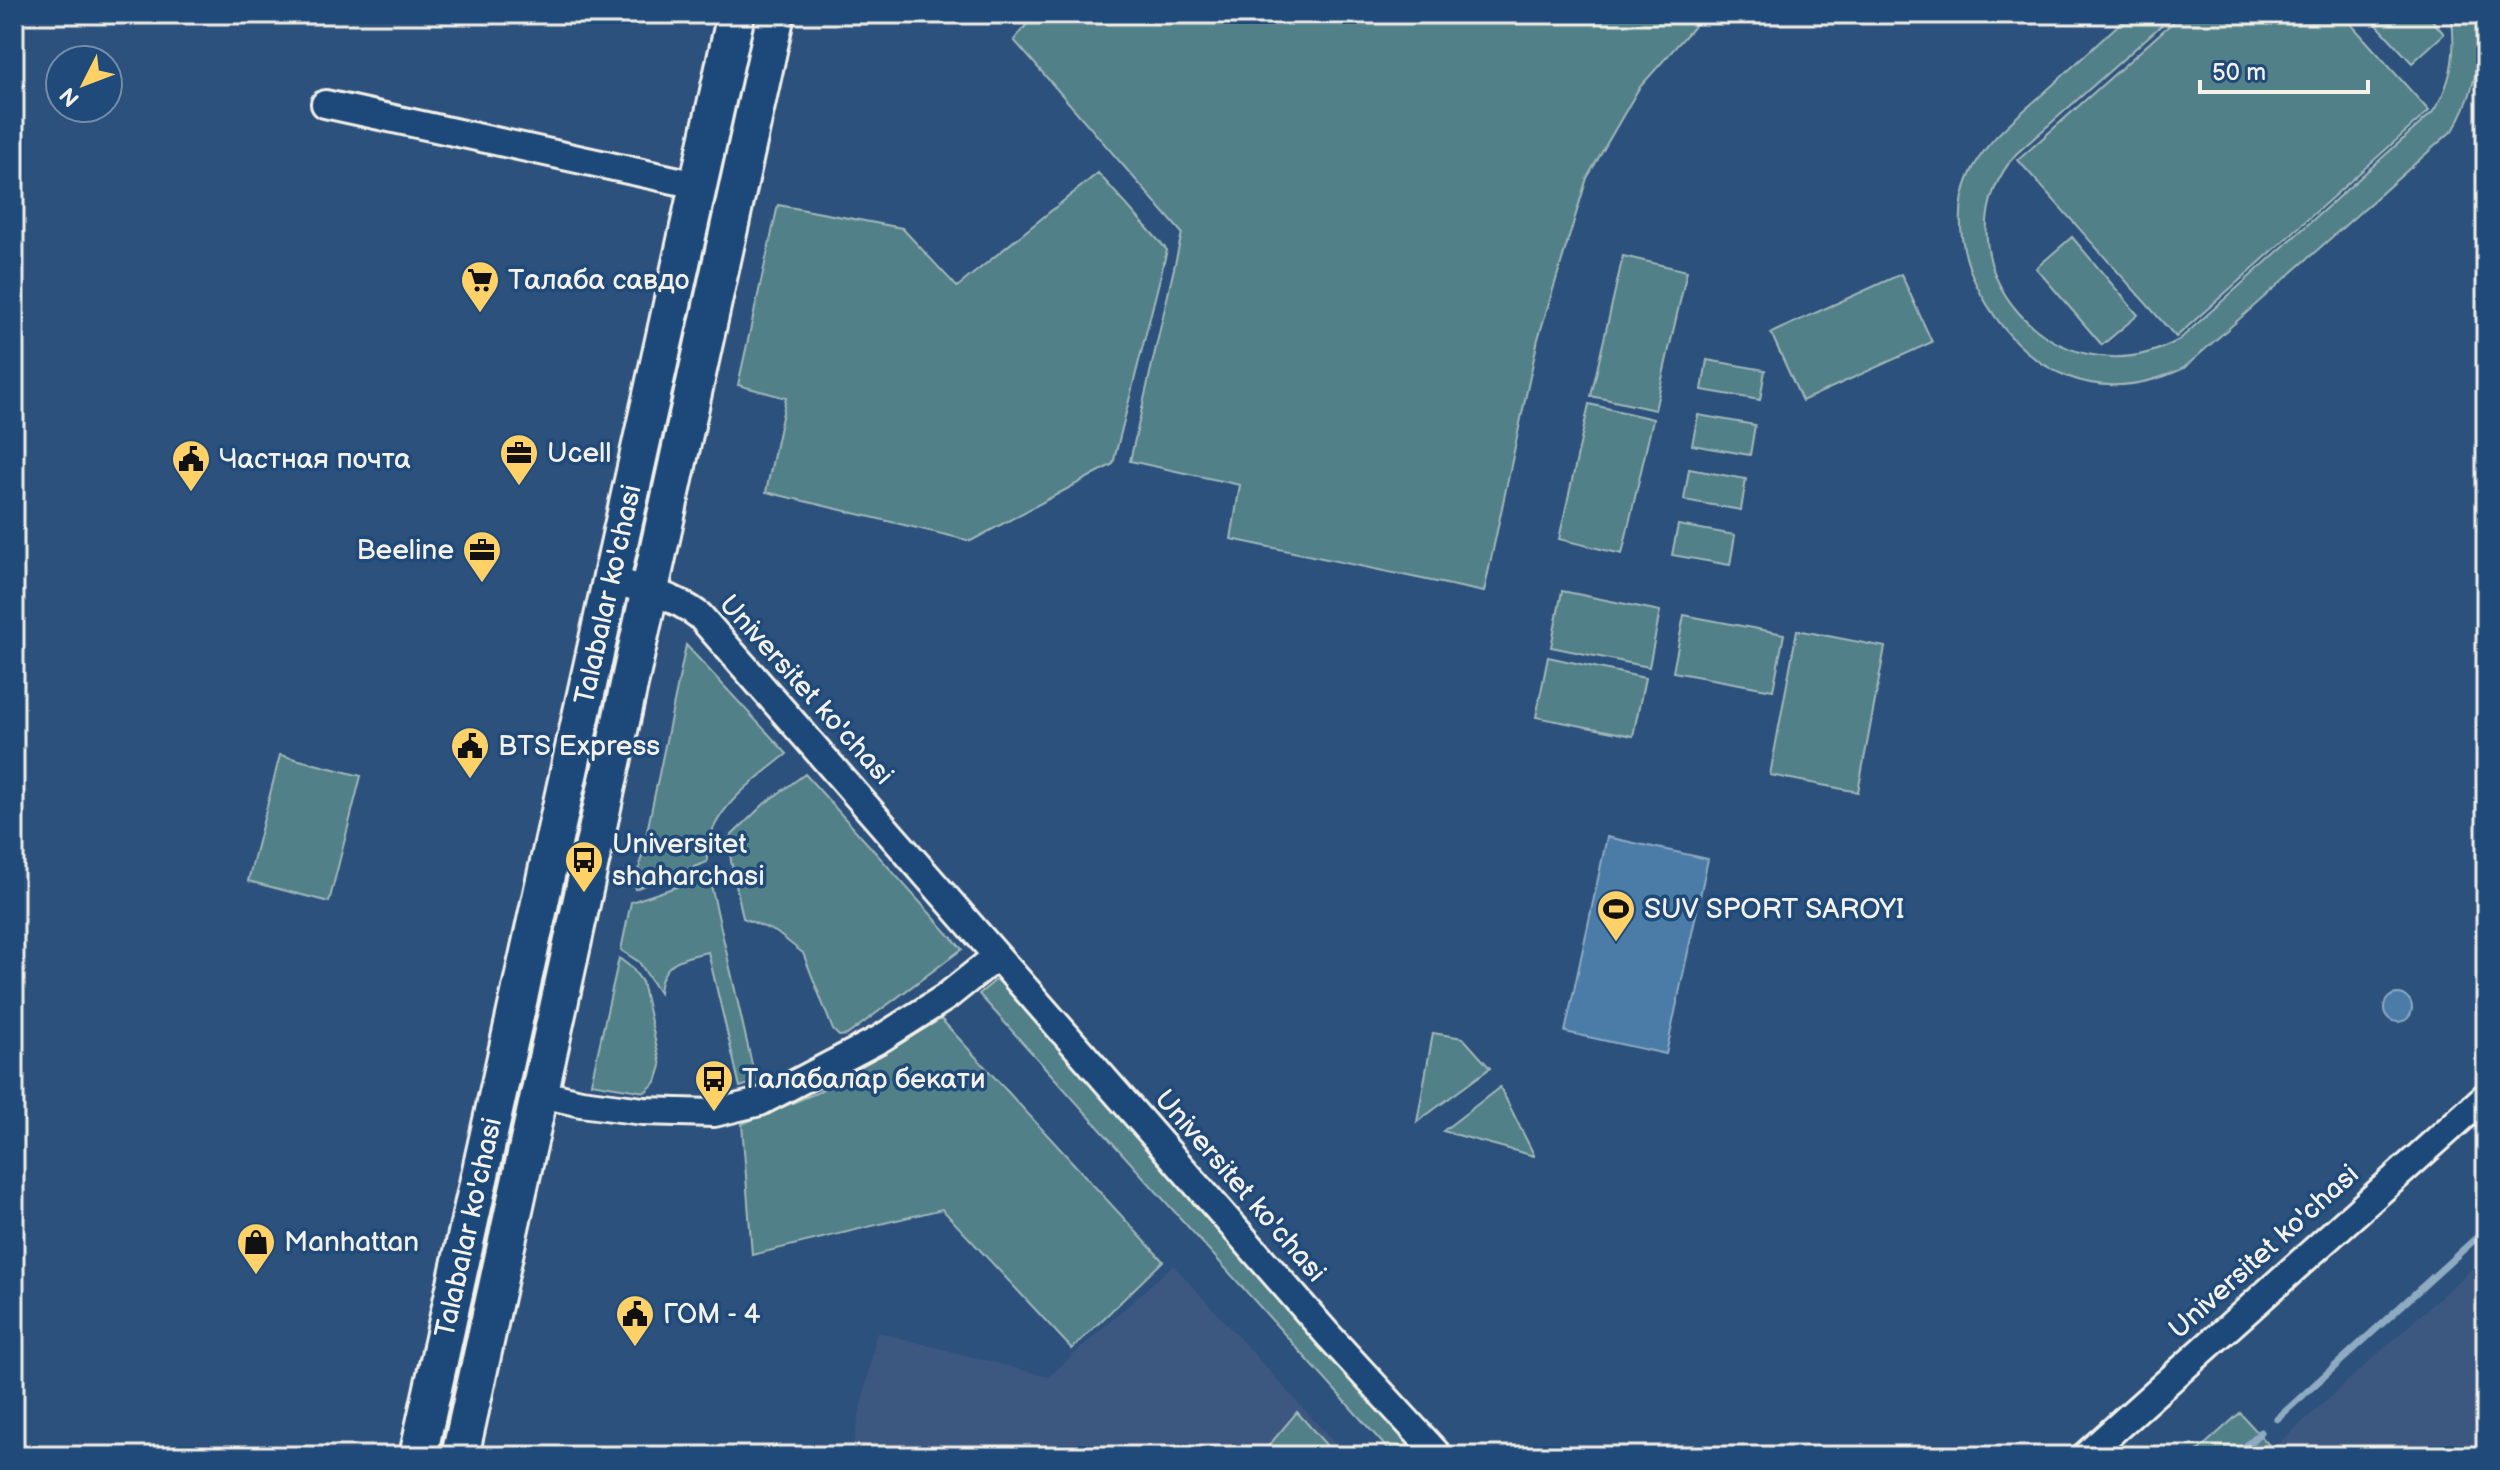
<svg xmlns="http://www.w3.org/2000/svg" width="2500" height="1470" font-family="'Balsamiq Sans',sans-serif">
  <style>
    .built { fill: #3e5980 }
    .green { fill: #518089; stroke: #a2b8b8; stroke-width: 2 }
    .water { fill: #4b7ca8; stroke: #8fabc2; stroke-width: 2 }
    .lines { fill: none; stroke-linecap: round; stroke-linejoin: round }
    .stream { stroke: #8fabc2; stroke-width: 7 }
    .street-casing { stroke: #f4f1e8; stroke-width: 32 }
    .secondary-casing { stroke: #f4f1e8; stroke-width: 42 }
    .street { stroke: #1f4a7a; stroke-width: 26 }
    .secondary { stroke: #1f4a7a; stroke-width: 36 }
    .labels { text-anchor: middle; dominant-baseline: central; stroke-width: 7; stroke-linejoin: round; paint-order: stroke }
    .poi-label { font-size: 28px; fill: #f4f1e8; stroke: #1f4a7a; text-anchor: start }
    .street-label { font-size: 28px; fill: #f4f1e8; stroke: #1f4a7a }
  </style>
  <rect width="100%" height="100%" fill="#2d517d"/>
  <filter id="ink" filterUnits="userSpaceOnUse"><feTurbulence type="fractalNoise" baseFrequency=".0125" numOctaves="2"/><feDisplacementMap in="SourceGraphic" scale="16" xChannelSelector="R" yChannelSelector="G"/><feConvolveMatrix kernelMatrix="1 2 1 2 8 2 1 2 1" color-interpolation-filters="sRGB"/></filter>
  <g filter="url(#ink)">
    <path class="built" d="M 2486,1256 L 2486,1456 L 2265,1456 Z
      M 1173,1265 L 1346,1456 L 851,1456 L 877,1332 L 1049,1377 Z"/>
    <path class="green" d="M 1035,14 L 1705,14 L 1639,88 L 1587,178 L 1538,339 L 1484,592 L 1231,539 L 1240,485 L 1130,461 L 1182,233 L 1014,40 Z
      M 2130,14 L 2174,14 L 2016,154 C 1928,258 2054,408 2179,340 L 2432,113 C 2453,83 2457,50 2451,14 L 2475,14 C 2483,55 2475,93 2454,129 L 2184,368 C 2097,409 2025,373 1981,294 C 1962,259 1953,215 1969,177 C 1984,141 2016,118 2045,92 C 2073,66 2102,40 2130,14 Z
      M 2182,14 L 2342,14 L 2429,111 L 2176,337 L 2018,160 Z
      M 2367,14 L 2427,14 L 2444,34 L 2412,63 Z
      M 1098,173 L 1167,250 L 1113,464 L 971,541 L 766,492 L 786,398 L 738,385 L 778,205 L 902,228 L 957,287 Z
      M 2072,237 L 2138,315 L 2102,345 L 2036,268 Z
      M 1623,256 L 1687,271 L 1655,410 L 1591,396 Z
      M 1901,274 L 1932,342 L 1802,401 L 1771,333 Z
      M 1707,360 L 1765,370 L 1760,400 L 1702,390 Z
      M 1589,404 L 1653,419 L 1622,554 L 1559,539 Z
      M 1698,415 L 1755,425 L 1750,455 L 1692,445 Z
      M 1689,469 L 1746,479 L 1741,510 L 1684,500 Z
      M 1678,525 L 1735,535 L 1730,565 L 1672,555 Z
      M 1562,591 L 1660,611 L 1649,667 L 1551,647 Z
      M 1684,615 L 1784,634 L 1773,690 L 1673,672 Z
      M 1797,630 L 1885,647 L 1858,792 L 1770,775 Z
      M 686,645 L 787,754 C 754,780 703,815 707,862 L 635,889 Z
      M 1548,657 L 1645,678 L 1633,736 L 1536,717 Z
      M 280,755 L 361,776 L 329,902 L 248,881 Z
      M 805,774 L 962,949 L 847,1035 L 839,1036 L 833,1030 L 803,953 L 776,932 L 743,918 L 731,861 L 729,838 L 764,804 Z
      M 709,876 L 756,1082 L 740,1087 L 708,952 C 682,957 661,962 659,993 L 639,962 L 621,950 L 631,902 Z
      M 619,958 L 632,968 L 642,982 L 661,1066 L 656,1082 L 645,1092 L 591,1083 Z
      M 997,979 L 1425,1456 L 1394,1456 L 979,994 Z
      M 941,1019 L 1163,1261 L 1072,1349 L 942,1209 L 752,1255 L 742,1124 L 816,1093 Z
      M 1433,1033 L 1463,1038 L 1490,1068 L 1417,1122 Z
      M 1500,1087 L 1534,1155 L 1534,1156 L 1443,1131 Z
      M 1297,1412 L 1336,1456 L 1260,1456 Z
      M 2240,1413 L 2279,1456 L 2192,1456 Z"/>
    <path class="water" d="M 1607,837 L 1708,859 L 1666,1054 L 1565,1032 Z
      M2384 1008a14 14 0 1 1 28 0a14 14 0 1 1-28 0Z"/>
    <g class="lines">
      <path class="stream" d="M 2277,1419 L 2486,1229
        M 2235,1456 L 2261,1432"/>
      <g class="street-casing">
        <path id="street" d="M 325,104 L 697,185
          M 611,581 C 643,588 674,596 700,616 L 1328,1335 L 1439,1456
          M 538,1093 L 581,1103 L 643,1111 L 714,1113 L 760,1102 L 880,1039 L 946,997 L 997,956
          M 2085,1456 L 2486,1096"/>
      </g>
      <g class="secondary-casing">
        <g id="secondary">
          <path id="s1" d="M 418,1456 L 736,14"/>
          <path d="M 460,1456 L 776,14"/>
        </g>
      </g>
      <use href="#street" class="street"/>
      <use href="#secondary" class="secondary"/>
    </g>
  </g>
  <defs>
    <g id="supermarket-pin" transform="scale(2)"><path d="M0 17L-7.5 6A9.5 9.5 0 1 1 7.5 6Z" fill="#ffd166" stroke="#1f4a7a"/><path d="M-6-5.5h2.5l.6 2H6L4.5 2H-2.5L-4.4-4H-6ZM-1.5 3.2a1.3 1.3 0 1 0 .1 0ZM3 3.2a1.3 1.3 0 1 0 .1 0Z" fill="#111"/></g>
    <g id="office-pin" transform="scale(2)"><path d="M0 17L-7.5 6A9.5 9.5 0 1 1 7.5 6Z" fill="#ffd166" stroke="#1f4a7a"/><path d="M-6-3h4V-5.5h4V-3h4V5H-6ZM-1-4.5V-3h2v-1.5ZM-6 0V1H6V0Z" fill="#111"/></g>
    <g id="civic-pin" transform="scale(2)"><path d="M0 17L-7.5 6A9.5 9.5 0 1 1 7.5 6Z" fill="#ffd166" stroke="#1f4a7a"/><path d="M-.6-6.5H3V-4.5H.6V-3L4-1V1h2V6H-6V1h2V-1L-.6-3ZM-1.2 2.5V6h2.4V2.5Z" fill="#111"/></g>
    <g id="bus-pin" transform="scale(2)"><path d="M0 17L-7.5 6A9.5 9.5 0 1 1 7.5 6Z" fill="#ffd166" stroke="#1f4a7a"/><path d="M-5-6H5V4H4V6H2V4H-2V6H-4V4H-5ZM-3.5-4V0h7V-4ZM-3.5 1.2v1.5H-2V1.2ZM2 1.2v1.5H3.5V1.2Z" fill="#111"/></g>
    <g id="stadium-pin" transform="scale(2)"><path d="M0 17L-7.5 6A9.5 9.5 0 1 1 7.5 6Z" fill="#ffd166" stroke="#1f4a7a"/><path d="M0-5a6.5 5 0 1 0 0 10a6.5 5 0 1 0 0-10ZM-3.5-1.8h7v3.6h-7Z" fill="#111"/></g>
    <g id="shop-pin" transform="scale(2)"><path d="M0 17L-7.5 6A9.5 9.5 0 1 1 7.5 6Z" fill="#ffd166" stroke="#1f4a7a"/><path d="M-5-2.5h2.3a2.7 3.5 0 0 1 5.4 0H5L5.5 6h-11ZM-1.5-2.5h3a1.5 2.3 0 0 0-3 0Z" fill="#111"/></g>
  </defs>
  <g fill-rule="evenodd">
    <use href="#supermarket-pin" x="480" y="280"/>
    <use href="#office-pin" x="519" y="453"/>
    <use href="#civic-pin" x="191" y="459"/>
    <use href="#office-pin" x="482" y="550"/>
    <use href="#civic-pin" x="470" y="746"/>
    <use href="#bus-pin" x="584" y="860"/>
    <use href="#stadium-pin" x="1616" y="909"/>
    <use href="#bus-pin" x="714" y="1079"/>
    <use href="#shop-pin" x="256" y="1242"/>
    <use href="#civic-pin" x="635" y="1314"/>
  </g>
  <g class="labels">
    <g class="poi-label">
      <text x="508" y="280">Талаба савдо</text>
      <text x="547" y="453">Ucell</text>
      <text x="219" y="459">Частная почта</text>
      <text x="454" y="550" text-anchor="end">Beeline</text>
      <text x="498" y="746">BTS Express</text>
      <text x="612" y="844">Universitet<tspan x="612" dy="32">shaharchasi</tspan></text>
      <text x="1644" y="909">SUV SPORT SAROYI</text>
      <text x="742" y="1079">Талабалар бекати</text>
      <text x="284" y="1242">Manhattan</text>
      <text x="663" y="1314">ГОМ - 4</text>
    </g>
    <g class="street-label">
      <text stroke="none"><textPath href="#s1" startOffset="882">Talabalar ko'chasi</textPath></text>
      <text transform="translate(806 690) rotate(48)">Universitet ko'chasi</text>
      <text transform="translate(1240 1186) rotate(49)">Universitet ko'chasi</text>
      <text stroke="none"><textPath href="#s1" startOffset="234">Talabalar ko'chasi</textPath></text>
      <text transform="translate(2264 1252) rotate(-42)">Universitet ko'chasi</text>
    </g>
  </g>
  <rect width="2500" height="1470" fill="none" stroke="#1f4a7a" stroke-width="48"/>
  <rect x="24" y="24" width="2452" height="1422" fill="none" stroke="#f4f1e8" stroke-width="3" filter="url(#ink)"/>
  <g transform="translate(84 84) rotate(228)"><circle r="38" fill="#1f4a7a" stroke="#748da6" stroke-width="2"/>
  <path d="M0-6L14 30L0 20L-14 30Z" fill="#ffd166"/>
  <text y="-12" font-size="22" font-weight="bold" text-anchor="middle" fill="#f4f1e8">N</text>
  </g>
  <path d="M2200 80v12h168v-12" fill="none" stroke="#f4f1e8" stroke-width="4"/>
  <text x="2212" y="80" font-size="24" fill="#f4f1e8" stroke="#1f4a7a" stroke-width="6" paint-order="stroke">50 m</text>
</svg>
